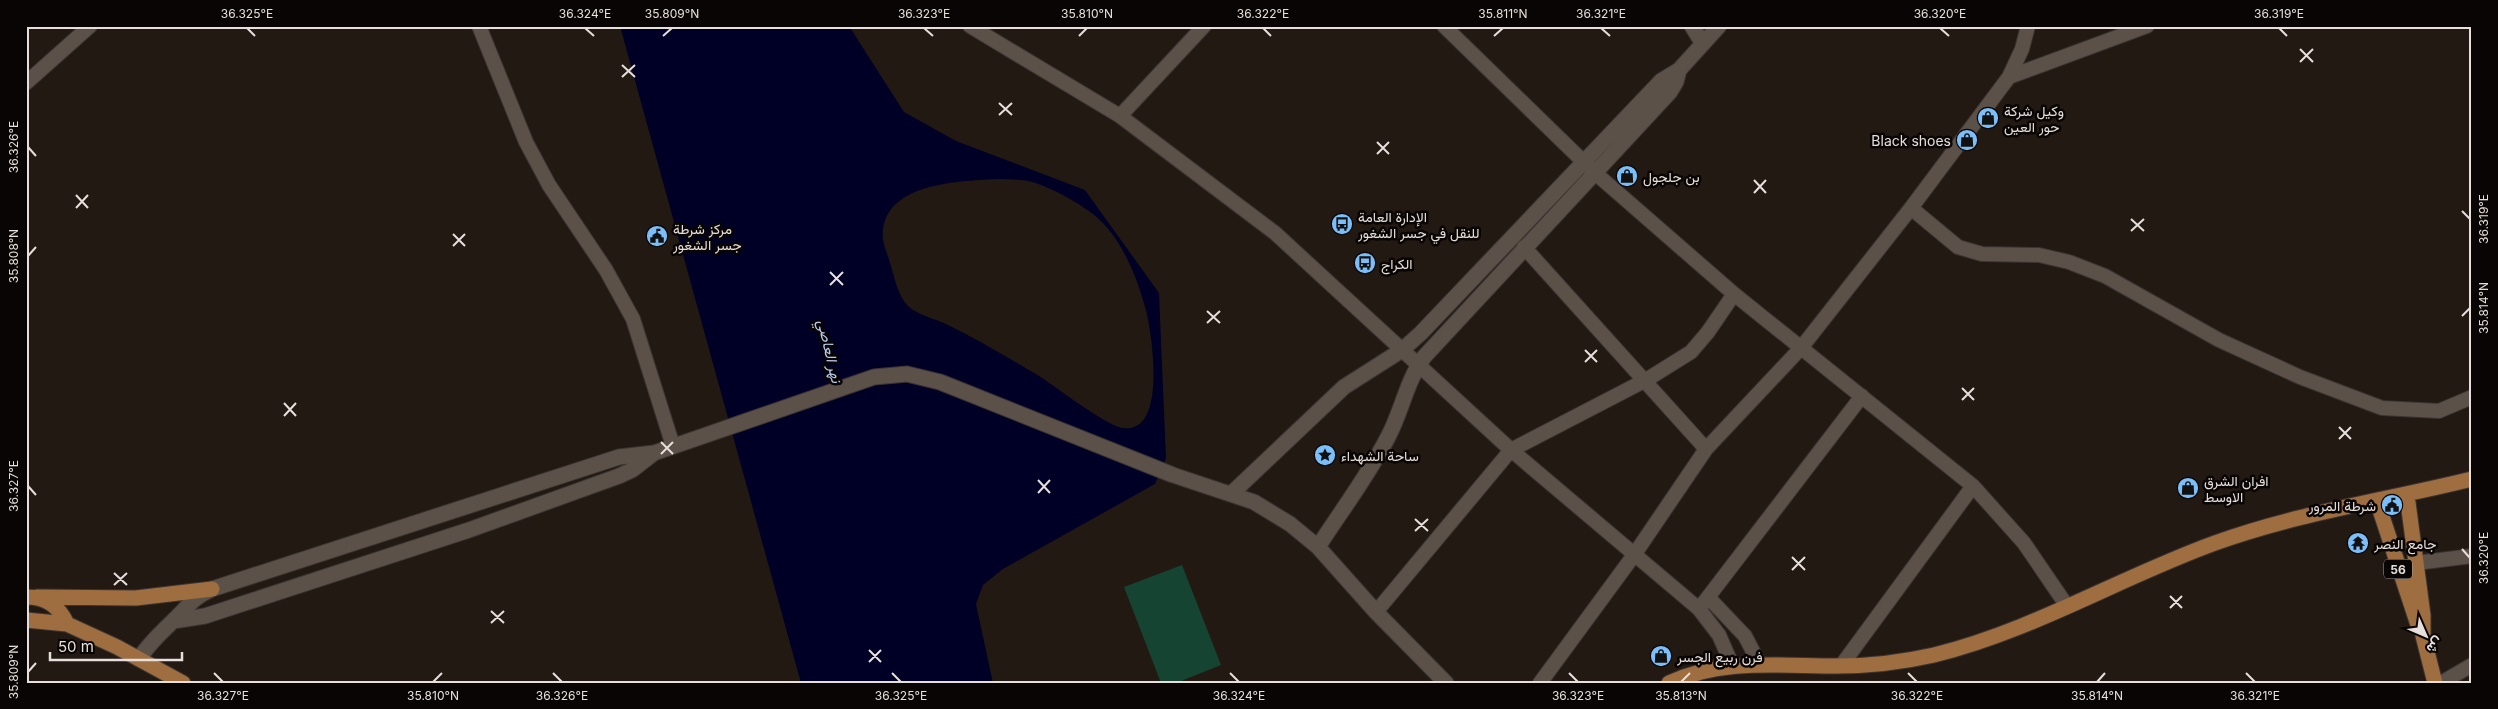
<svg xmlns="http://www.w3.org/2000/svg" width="2498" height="709" font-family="Inter,Vazirmatn,sans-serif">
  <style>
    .green { fill: #164432 }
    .water { fill: #000026; fill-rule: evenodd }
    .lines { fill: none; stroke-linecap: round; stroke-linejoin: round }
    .minor-casing { stroke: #3c3432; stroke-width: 16 }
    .tertiary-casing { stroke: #3c3432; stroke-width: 17 }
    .primary-casing { stroke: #3c3432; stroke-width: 17 }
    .minor { stroke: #5c5149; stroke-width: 14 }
    .tertiary { stroke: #5c5149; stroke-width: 15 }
    .primary { stroke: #9e6e41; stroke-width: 15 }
    .ticks { fill: none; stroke: #e6dfdb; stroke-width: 2 }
    .labels { text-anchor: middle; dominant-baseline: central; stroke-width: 5; stroke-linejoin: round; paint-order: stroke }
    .shield { fill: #090504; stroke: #a49e9a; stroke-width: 1 }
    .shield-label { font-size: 12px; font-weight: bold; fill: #e6dfdb }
    .poi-label { font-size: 14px; fill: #e6dfdb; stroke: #090504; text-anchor: start }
    .water-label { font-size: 15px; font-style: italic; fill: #b7caee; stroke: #090504 }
    .neatline { fill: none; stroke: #e6dfdb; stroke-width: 2 }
    .ticks-label { font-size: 12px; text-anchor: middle; fill: #e6dfdb }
  </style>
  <rect width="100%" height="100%" fill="#231913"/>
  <path class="green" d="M 1182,565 L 1221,665 L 1176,683 L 1161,683 L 1124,587 Z"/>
  <path class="water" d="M 620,26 L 849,26 L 904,112 L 956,141 L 1085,190 L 1159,293 L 1166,458 L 1155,484 L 1003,569 L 983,585 L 976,604 L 993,683 L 801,683 ZM 1000,179 C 1009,180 1019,179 1028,181 C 1050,186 1088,207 1103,223 C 1124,245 1137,278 1145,307 C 1152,330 1168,435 1123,428 C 1106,426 1054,385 1036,374 C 1007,357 977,339 946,324 C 935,319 923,316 913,310 C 898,300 895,278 890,263 C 888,255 884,247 883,239 C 879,182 961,181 1000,179 Z"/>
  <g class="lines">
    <g class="minor-casing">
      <path id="minor" d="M 479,26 L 526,142 L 549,185 L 606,270 L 633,319 L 673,446
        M 970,26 L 1120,116 L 1275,233 L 1511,450 L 1699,609 L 1719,635 L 1732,665
        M 1444,26 L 1594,172 L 1734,294 L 1973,486 L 2024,543 L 2067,606
        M 2009,77 L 2147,26
        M 26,83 L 90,26
        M 1120,116 L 1204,26
        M 1911,208 L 1958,247 L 1982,254 L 2039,255 L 2069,262 L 2105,276 L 2219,340 L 2300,377 L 2382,408 L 2439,411 L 2472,397
        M 1524,247 L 1706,449
        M 2416,563 L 2472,556
        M 1708,597 L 1745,636 L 1760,665
        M 1699,609 L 1862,396
        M 1376,612 L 1511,450 L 1646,380 L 1691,352 L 1708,332 L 1734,294
        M 1841,666 L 1973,486
        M 1540,683 L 1634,555 L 1706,449 L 1801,348 L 1911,208 L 2009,77 L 2022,49 L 2028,26
        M 2441,683 L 2472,665"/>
    </g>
    <g class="tertiary-casing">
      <path id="tertiary" d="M 1692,26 L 1703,44
        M 1231,494 L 1344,387 L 1402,350 L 1421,333 L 1661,81 L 1679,70 L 1719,26
        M 1318,547 C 1341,511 1368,476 1388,437 C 1402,411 1406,382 1424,357 L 1670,92 L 1676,82 L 1679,70
        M 173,621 L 205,616 L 469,530 L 619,476 L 632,470 L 654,453
        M 139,659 C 149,643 160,634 173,621 C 188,607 192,598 212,589 L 619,457 L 654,453 L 874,377 L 907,374 L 940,382 L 1173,475 L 1254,502 L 1290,524 L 1318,547 L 1376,612 L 1446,683"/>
    </g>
    <g class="primary-casing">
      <path id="primary" d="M 2407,495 L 2423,615 L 2423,636 L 2435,683
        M 2377,501 L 2419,628
        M 26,597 C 46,597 59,606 67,624
        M 37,597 L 136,598 L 212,589
        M 26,620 L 67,624 L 117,647 L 183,683
        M 1669,683 C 1722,658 1781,666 1838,666 C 1870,666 1903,662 1934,655 C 2032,631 2121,577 2215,543 C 2298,513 2387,500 2472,479"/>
    </g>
    <use href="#minor" class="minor"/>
    <use href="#tertiary" class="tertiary"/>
    <use href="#primary" class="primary"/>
  </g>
  <path class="ticks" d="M 247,28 L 255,36M 585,28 L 594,36M 924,28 L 933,36M 1263,28 L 1271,36M 1601,28 L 1610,36M 1940,28 L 1949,36M 2279,28 L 2287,36M 663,36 L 672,28M 1079,36 L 1087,28M 1494,36 L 1503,28M 2300,49 L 2313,62M 2300,62 L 2313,49M 622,65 L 635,77M 622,77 L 635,65M 999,103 L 1012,115M 999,115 L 1012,103M 1377,142 L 1389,154M 28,147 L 36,156M 1377,154 L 1389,142M 1754,180 L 1766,193M 1754,193 L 1766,180M 76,195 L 88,208M 76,208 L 88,195M 2462,211 L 2470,219M 2131,219 L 2144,231M 2131,231 L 2144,219M 453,234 L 465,246M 453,246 L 465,234M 28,256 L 36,247M 830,272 L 843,285M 830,285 L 843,272M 1207,311 L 1220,323M 2462,316 L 2470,308M 1207,323 L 1220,311M 1585,350 L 1597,362M 1585,362 L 1597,350M 1962,388 L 1974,400M 1962,400 L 1974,388M 284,403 L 296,416M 284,416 L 296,403M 2339,427 L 2351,439M 2339,439 L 2351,427M 661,442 L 673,454M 661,454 L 673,442M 1038,480 L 1050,493M 28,486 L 36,495M 1038,493 L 1050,480M 1415,519 L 1428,531M 1415,531 L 1428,519M 2462,549 L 2470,558M 1792,557 L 1805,570M 1792,570 L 1805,557M 114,573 L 127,585M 114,585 L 127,573M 2170,596 L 2182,608M 2170,608 L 2182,596M 491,611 L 504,623M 491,623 L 504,611M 869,650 L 881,662M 869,662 L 881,650M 28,672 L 36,663M 214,673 L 223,682M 553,673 L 562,682M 892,673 L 901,682M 1230,673 L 1239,682M 1569,673 L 1578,682M 1908,673 L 1917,682M 2246,673 L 2255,682M 433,682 L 442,673M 1681,682 L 1690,673M 2097,682 L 2105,673"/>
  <defs>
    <g id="shop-disc" transform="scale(1.125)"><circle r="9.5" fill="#7bbef8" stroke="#090504"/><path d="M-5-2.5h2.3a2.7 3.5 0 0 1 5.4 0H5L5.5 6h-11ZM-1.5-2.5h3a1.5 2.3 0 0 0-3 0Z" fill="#111"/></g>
    <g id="bus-disc" transform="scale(1.125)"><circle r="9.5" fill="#7bbef8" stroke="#090504"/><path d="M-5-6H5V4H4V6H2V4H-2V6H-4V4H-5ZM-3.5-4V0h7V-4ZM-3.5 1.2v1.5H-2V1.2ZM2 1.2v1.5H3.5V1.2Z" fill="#111"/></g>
    <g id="civic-disc" transform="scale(1.125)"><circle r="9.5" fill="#7bbef8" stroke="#090504"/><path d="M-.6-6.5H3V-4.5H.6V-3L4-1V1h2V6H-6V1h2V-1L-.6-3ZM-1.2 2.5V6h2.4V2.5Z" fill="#111"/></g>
    <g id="sight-disc" transform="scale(1.125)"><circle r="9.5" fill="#7bbef8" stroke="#090504"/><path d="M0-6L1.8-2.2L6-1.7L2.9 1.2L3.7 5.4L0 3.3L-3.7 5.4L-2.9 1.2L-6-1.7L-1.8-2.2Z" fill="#111"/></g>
    <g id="temple-disc" transform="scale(1.125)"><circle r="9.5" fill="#7bbef8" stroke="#090504"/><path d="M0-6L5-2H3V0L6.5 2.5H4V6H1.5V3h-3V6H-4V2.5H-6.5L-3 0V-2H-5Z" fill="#111"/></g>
  </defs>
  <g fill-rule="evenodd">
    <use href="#shop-disc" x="1988" y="118"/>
    <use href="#shop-disc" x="1967" y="140"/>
    <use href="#shop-disc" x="1627" y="176"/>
    <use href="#bus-disc" x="1342" y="224"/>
    <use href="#civic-disc" x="657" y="236"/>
    <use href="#bus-disc" x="1365" y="263"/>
    <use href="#sight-disc" x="1325" y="455"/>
    <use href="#shop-disc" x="2188" y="488"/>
    <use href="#civic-disc" x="2392" y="505"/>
    <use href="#temple-disc" x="2358" y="543"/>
    <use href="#shop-disc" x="1661" y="656"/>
  </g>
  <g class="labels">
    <rect class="shield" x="2384" y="559.5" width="28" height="19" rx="4"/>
    <g class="shield-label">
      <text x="2398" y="569">56</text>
    </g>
    <g class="poi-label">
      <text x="2004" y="110">وكيل شركة<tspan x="2004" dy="16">حور العين</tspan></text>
      <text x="1951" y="140" text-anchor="end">Black shoes</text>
      <text x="1643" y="176">بن جلجول</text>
      <text x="1358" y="216">الإدارة العامة<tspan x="1358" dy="16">للنقل في جسر الشغور</tspan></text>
      <text x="673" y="228">مركز شرطة<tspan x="673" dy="16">جسر الشغور</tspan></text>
      <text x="1381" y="263">الكراج</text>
      <text x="1341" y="455">ساحة الشهداء</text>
      <text x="2204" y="480">افران الشرق<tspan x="2204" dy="16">الاوسط</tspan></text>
      <text x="2376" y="505" text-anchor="end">شرطة المرور</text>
      <text x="2374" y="543">جامع النصر</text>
      <text x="1677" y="656">فرن ربيع الجسر</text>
    </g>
    <g class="water-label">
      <text transform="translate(830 351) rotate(77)">نهر العاصي</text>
    </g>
  </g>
  <rect width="2498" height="709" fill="none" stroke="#090504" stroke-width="55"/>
  <g transform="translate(2426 636) rotate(135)" stroke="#090504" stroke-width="4" paint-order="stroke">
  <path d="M0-4L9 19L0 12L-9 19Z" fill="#e6dfdb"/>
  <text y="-8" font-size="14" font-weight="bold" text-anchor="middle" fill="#e6dfdb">ش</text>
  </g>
  <path d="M50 652v8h132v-8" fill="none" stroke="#e6dfdb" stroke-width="2.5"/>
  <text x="58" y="652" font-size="15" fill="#e6dfdb" stroke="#090504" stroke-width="4" paint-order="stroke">50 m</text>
  <rect x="28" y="28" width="2442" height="654" class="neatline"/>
  <g class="ticks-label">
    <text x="247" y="18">36.325°E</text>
    <text x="585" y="18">36.324°E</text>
    <text x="672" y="18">35.809°N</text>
    <text x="924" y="18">36.323°E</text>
    <text x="1087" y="18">35.810°N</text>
    <text x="1263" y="18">36.322°E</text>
    <text x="1503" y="18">35.811°N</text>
    <text x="1601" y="18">36.321°E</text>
    <text x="1940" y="18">36.320°E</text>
    <text x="2279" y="18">36.319°E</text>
    <text transform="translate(14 147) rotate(-90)" y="4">36.326°E</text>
    <text transform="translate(2484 219) rotate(-90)" y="4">36.319°E</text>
    <text transform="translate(14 256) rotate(-90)" y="4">35.808°N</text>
    <text transform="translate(2484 308) rotate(-90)" y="4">35.814°N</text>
    <text transform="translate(14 486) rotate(-90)" y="4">36.327°E</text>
    <text transform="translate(2484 558) rotate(-90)" y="4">36.320°E</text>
    <text transform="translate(14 672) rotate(-90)" y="4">35.809°N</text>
    <text x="223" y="700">36.327°E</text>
    <text x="433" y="700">35.810°N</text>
    <text x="562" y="700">36.326°E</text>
    <text x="901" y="700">36.325°E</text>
    <text x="1239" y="700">36.324°E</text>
    <text x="1578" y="700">36.323°E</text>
    <text x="1681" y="700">35.813°N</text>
    <text x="1917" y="700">36.322°E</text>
    <text x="2097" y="700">35.814°N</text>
    <text x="2255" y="700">36.321°E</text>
  </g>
</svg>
